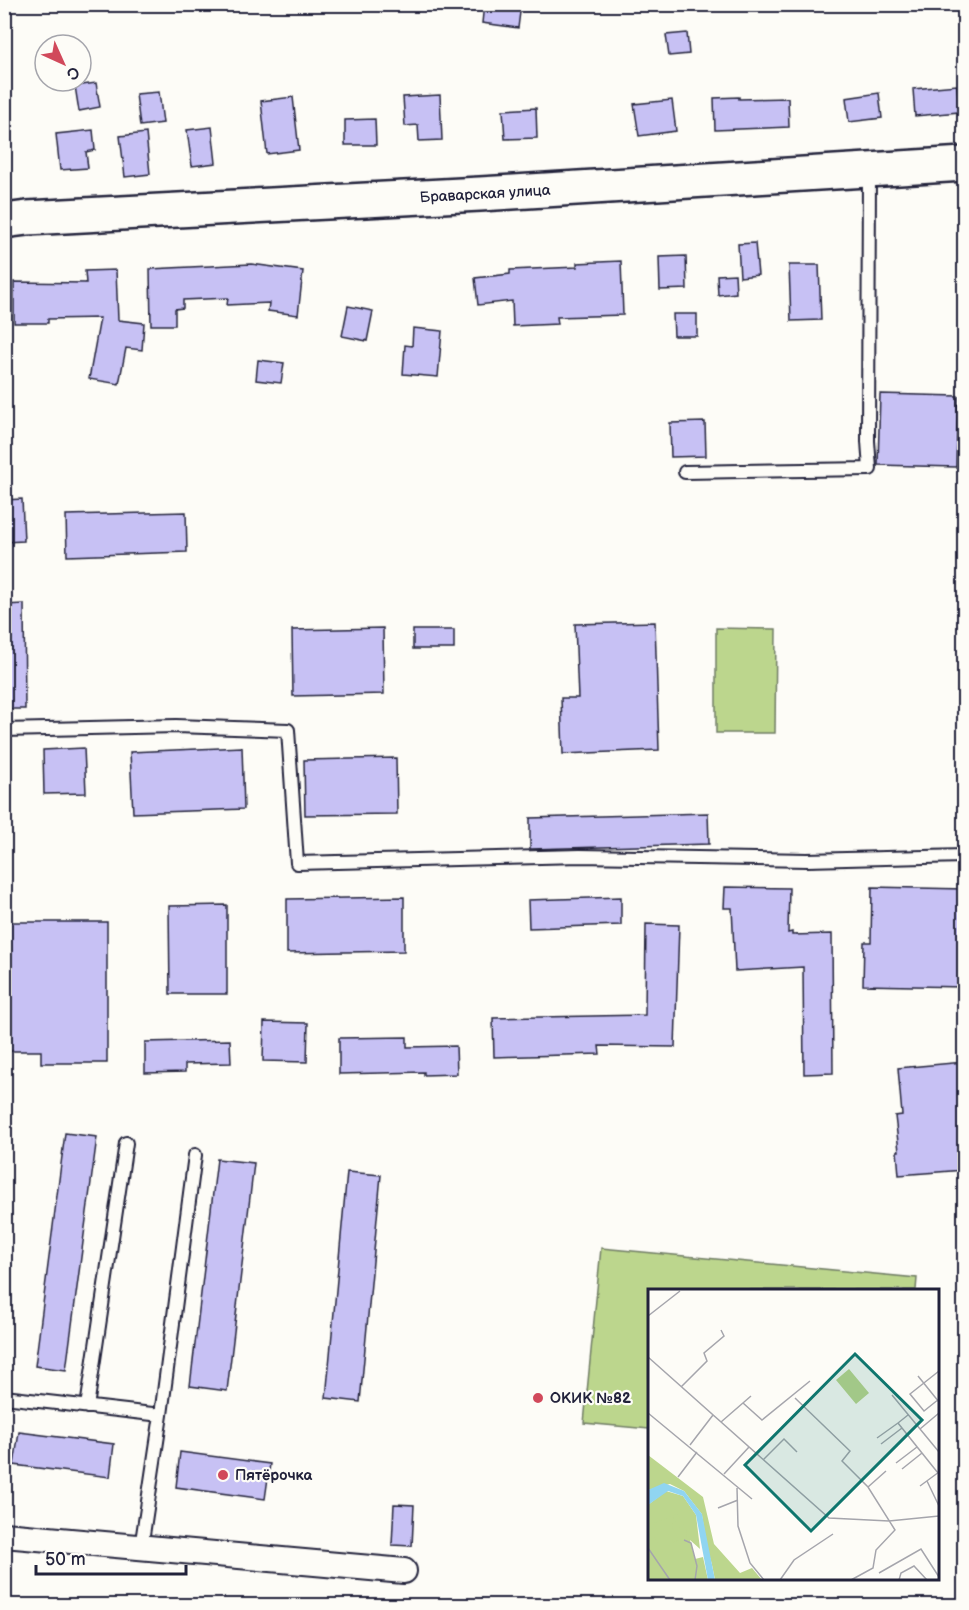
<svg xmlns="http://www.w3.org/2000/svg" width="969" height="1610" font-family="'Balsamiq Sans',sans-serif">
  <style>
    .green { fill: #bcd68d; stroke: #6f7c64; stroke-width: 1.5 }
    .building { fill: #c7c1f4; stroke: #22223b; stroke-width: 1.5 }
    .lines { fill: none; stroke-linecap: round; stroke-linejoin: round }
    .lane-casing { stroke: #22223b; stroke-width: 16 }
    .street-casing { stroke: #22223b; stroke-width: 28 }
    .secondary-casing { stroke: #22223b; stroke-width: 38 }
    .lane { stroke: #fdfcf7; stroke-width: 12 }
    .street { stroke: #fdfcf7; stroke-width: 24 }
    .secondary { stroke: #fdfcf7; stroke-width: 33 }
    .poi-dot { fill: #d1495b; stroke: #fdfcf7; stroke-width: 2 }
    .labels { text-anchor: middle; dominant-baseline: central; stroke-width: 4.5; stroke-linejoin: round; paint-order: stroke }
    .street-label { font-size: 15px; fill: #22223b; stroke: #fdfcf7 }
    .poi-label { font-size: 15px; font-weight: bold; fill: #22223b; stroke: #fdfcf7; text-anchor: start }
    .inset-road { fill: none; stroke: #a5a5ac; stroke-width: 1.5 }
    .view { fill: #0f766e; fill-opacity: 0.15; stroke: #0f766e; stroke-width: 3 }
    .inset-edge { fill: none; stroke: #22223b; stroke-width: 3 }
  </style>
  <rect width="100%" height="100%" fill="#fdfcf7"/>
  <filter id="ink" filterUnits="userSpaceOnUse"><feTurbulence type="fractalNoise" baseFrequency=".0167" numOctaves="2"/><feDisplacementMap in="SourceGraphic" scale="12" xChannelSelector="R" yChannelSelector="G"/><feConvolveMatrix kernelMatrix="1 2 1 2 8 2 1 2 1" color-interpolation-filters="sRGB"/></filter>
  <g filter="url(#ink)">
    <path class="green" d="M 716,628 L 776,629 L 775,733 L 716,733 Z
      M 601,1248 L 917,1278 L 916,1290 L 650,1290 L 649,1429 L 584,1423 Z"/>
    <path class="building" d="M 484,4 L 521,4 L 518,28 L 482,23 Z
      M 687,33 L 689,54 L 669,56 L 666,35 Z
      M 96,83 L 100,107 L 79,111 L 75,86 Z
      M 957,85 L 959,112 L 915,116 L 913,89 Z
      M 159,92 L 163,123 L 140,126 L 136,94 Z
      M 879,93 L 882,118 L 849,122 L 846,98 Z
      M 440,95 L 442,140 L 419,141 L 418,125 L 405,126 L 403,97 Z
      M 293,97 L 299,150 L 267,154 L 261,101 Z
      M 739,97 L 739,99 L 788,98 L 789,127 L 715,130 L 714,98 Z
      M 672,100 L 676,131 L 639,136 L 634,104 Z
      M 536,108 L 537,138 L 505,139 L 503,110 Z
      M 375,119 L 376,145 L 345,145 L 345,120 Z
      M 212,127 L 216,163 L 192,166 L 187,130 Z
      M 93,130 L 95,150 L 86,152 L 88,168 L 60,170 L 56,134 Z
      M 146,133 L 150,174 L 125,177 L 120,136 Z
      M 755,243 L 758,275 L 740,277 L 738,244 Z
      M 686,256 L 687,289 L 660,290 L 659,257 Z
      M 621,261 L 623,315 L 557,317 L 558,324 L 513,326 L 512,301 L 478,305 L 475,278 L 510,274 L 510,270 L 577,267 L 577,263 Z
      M 251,264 L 303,271 L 298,315 L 268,311 L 269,303 L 227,305 L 228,298 L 183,300 L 183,308 L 175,309 L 175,325 L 151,325 L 150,269 Z
      M 789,265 L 819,265 L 821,320 L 791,321 Z
      M 116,270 L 118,320 L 144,323 L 142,350 L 126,348 L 119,384 L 89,379 L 100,318 L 48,319 L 48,323 L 14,323 L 14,282 L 86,283 L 85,271 Z
      M 735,274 L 736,293 L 718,295 L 717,275 Z
      M 348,306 L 373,311 L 367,341 L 342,336 Z
      M 673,314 L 697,314 L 697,336 L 674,336 Z
      M 413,328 L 442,331 L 438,377 L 403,374 L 405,345 L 412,346 Z
      M 258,360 L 284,363 L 281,383 L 256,380 Z
      M 880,394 L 958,396 L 956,467 L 878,465 Z
      M 705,422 L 706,456 L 671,457 L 670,423 Z
      M 22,499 L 24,541 L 4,542 L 4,500 Z
      M 186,512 L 187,552 L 67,556 L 66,515 Z
      M 24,604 L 25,709 L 4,709 L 4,605 Z
      M 655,622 L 659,750 L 563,754 L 561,698 L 578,698 L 575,624 Z
      M 383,628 L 384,694 L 293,696 L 292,630 Z
      M 413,630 L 454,630 L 454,649 L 413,649 Z
      M 242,747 L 244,809 L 133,813 L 130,752 Z
      M 84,748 L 86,793 L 44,794 L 43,750 Z
      M 396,758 L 397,814 L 305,815 L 304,760 Z
      M 708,813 L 709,844 L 530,849 L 530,818 Z
      M 725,887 L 789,888 L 788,933 L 792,932 L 792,935 L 832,934 L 833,1073 L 804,1074 L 803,967 L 735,971 L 732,908 L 724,908 Z
      M 872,887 L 964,889 L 964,987 L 863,985 L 864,942 L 871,942 Z
      M 404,897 L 404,951 L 287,953 L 287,899 Z
      M 621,897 L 621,925 L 529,928 L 528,900 Z
      M 227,905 L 227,994 L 170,994 L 169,906 Z
      M 4,922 L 107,922 L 107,1063 L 41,1063 L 41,1051 L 4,1051 Z
      M 646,924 L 679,925 L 675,1047 L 599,1046 L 600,1054 L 494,1057 L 493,1018 L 645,1015 Z
      M 264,1022 L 308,1023 L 307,1062 L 263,1061 Z
      M 407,1037 L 407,1047 L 456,1046 L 457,1074 L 424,1075 L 424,1072 L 339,1074 L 339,1038 Z
      M 230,1040 L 231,1063 L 185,1064 L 185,1072 L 145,1073 L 145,1042 Z
      M 964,1062 L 964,1170 L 899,1175 L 897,1151 L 899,1151 L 895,1116 L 902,1115 L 898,1068 Z
      M 65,1133 L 97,1137 L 66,1370 L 35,1366 Z
      M 217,1159 L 254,1163 L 227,1391 L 190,1386 Z
      M 347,1172 L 381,1175 L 360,1402 L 326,1398 Z
      M 19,1432 L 114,1444 L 110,1477 L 14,1465 Z
      M 180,1452 L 270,1464 L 265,1499 L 176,1487 Z
      M 394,1504 L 414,1505 L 412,1546 L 392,1545 Z"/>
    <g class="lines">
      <g class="lane-casing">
        <path id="lane" d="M 685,472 L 870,469 L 868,441 L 869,171
          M 4,730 L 176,726 L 288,730 L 297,863 L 580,856 L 807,860 L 964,856
          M 4,1397 L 161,1415 L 141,1548
          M 87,1407 L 126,1143
          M 161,1415 L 195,1155"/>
      </g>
      <g class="street-casing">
        <path id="street" d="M 4,1535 L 404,1571"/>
      </g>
      <g class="secondary-casing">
        <g id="secondary">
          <path id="s1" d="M 4,221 L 27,218 L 480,194 L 964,164"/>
        </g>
      </g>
      <use href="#lane" class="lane"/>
      <use href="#street" class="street"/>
      <use href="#secondary" class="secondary"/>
    </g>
  </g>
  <g class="poi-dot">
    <circle cx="538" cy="1398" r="6"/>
    <circle cx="223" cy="1475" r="6"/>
  </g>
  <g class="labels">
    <g class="street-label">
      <text stroke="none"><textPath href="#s1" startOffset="482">Браварская улица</textPath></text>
    </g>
    <g class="poi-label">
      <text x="550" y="1398">ОКИК №82</text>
      <text x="235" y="1475">Пятёрочка</text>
    </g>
  </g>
  <g transform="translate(648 1289)">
    <rect width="291" height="291" fill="#fdfcf7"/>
    <path d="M 201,80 L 221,104 L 208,115 L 188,91 ZM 0,166 L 55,208 L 66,255 L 92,284 L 104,279 L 114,291 L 67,291 L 54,225 L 36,202 L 22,195 L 0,201 ZM 18,202 L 35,207 L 48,226 L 52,260 L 42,251 L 47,270 L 55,268 L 60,291 L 0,291 L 0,216 Z" fill="#bcd68d"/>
    <path d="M 44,206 L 53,214 L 58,228 L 70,291 L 59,260 L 54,225 L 41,208 ZM 29,225 L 39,241 L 38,248 L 24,227 L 25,240 L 31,251 L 24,254 L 25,248 L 21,245 L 10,254 L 6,248 L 11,244 L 6,234 Z" fill="#bcd68d"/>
    <path d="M 16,194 L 36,202 L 54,225 L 67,291 L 60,291 L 48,226 L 35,207 L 20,202 L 0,216 L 0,201 Z" fill="#90d5f1"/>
    <path class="inset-road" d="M 0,27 L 32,2M 0,68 L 181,229 L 241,232 L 291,227M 291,82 L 262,105 L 276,122 L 291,110M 270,87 L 291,113M 33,98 L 59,72 L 56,64 L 76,47 L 73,41M 244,106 L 291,163M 147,109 L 202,162 L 194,172 L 220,198 L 247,241 L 228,261 L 225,279 L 203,291M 95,114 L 114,131 L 162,92M 0,124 L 104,210M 260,126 L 250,134 L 290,184M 73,133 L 103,107M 272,140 L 291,124M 229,149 L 250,134M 233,155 L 254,139M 42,156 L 65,126M 115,171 L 136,150 L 149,163M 248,174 L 269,158M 254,180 L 274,164M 76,185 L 101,158M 30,188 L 49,163M 279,192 L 291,217M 272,197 L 291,183M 220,198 L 238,182M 89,199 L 90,237 L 102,274 L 116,291M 70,219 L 90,211M 36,251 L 43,254 L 49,277 L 47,291M 0,259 L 22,291M 231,284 L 273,260 L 291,288M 132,291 L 146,271 L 185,245M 251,291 L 253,284 L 266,277 L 279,291"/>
    <path class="view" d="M 207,65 L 274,131 L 163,242 L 97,176 Z"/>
    <rect width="291" height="291" class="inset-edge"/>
  </g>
  <rect width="969" height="1610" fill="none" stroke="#fdfcf7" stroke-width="24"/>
  <rect x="12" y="12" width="945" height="1586" fill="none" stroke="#22223b" stroke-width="2" filter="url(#ink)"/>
  <g transform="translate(63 63) rotate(135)"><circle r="28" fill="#fdfcf7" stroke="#a5a5ac" stroke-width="1.5"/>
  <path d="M0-4.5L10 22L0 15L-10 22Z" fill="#d1495b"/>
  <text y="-9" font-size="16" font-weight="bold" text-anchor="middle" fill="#22223b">С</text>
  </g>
  <path d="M36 1565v9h150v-9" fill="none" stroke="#22223b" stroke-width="3"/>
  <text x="45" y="1565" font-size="18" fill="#22223b" stroke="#fdfcf7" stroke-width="4.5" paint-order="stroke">50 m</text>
</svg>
